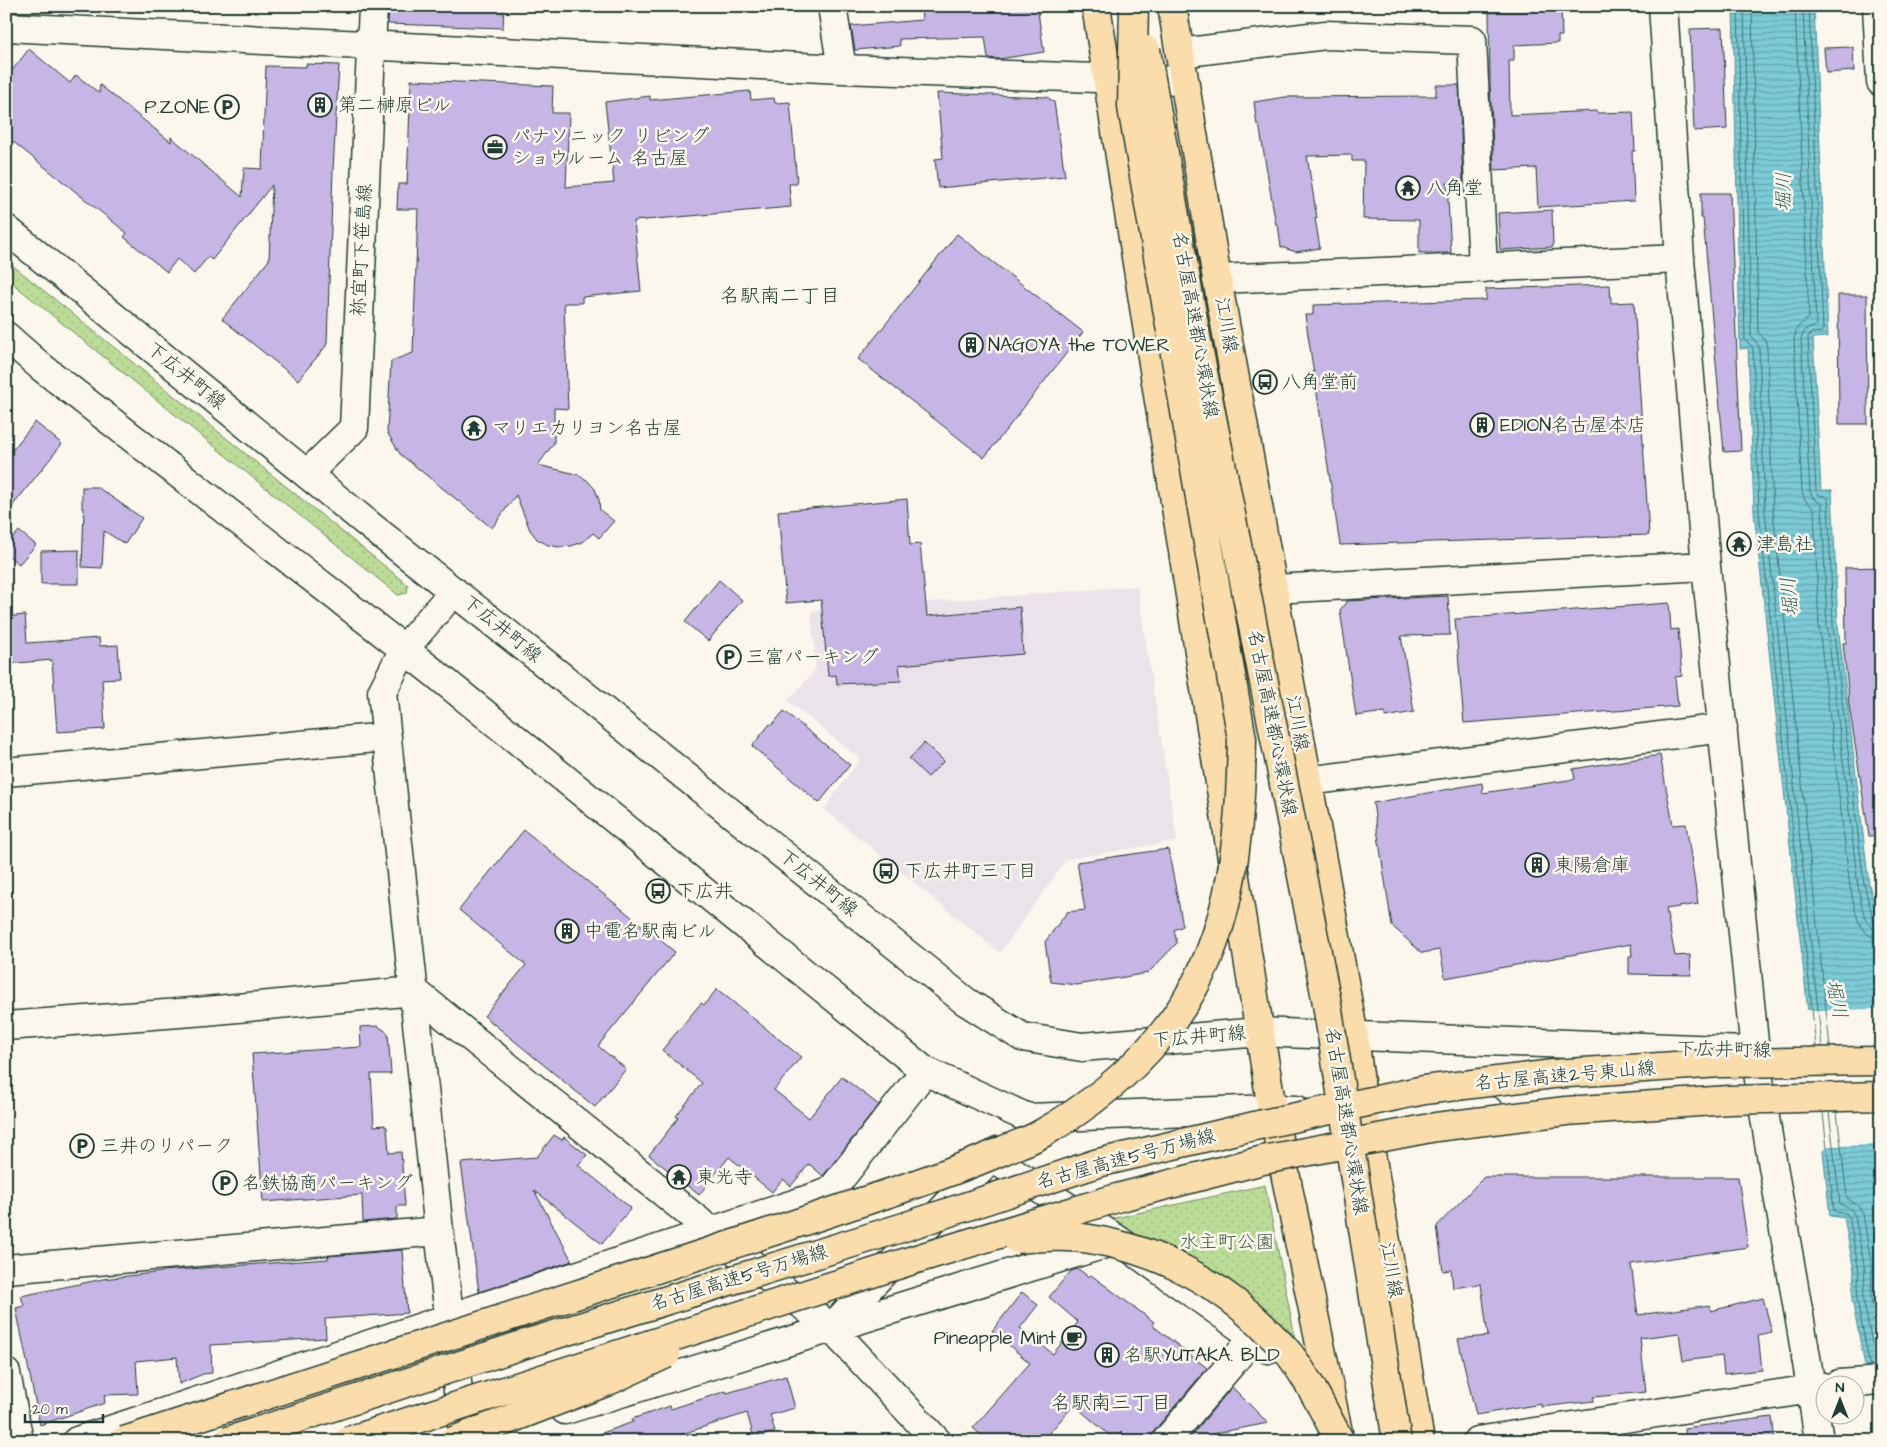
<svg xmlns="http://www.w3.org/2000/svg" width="1887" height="1447" font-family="'Architects Daughter','Klee One',sans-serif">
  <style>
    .built { fill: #ebe3ea }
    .grass { fill: url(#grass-dots); stroke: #6c8c65 }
    .water { fill: url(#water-rules); stroke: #569296 }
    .pier { fill: #fbf7ec }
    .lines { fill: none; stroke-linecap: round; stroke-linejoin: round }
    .shore { stroke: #447675; stroke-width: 1 }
    .building { fill: #c7b5e6; stroke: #1f3d34 }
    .minor-casing { stroke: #1f3d34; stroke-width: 31 }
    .major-casing { stroke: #1f3d34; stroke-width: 31 }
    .minor { stroke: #fbf7ec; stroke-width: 28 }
    .major { stroke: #faddab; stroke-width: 28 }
    .highway-bridge-casing { stroke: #1f3d34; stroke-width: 31; stroke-linecap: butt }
    .highway-bridge { stroke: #faddab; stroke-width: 28 }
    .labels { text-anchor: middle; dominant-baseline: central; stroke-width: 5; stroke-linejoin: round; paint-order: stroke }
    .poi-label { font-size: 19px; fill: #1f3d34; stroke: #fbf7ec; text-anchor: start }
    .street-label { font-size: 19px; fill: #1f3d34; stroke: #fbf7ec }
    .park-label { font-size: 19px; fill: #3e5d48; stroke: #fbf7ec }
    .water-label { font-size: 20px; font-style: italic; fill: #36605d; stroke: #fbf7ec }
    .neighbourhood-label { font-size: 20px; fill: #1f3d34; stroke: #fbf7ec }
  </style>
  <defs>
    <pattern id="grass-dots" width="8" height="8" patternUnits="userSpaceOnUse" patternTransform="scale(1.25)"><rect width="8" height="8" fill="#badc96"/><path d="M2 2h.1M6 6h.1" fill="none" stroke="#9fbe82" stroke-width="1.8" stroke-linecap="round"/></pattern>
    <pattern id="water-rules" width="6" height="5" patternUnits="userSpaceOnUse" patternTransform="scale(1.25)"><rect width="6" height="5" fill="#7bcbd7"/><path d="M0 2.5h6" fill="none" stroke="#64a6af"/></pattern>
  </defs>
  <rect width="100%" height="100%" fill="#fbf7ec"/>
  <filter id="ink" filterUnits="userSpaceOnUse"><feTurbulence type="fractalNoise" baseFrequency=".02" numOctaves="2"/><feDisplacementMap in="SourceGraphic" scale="10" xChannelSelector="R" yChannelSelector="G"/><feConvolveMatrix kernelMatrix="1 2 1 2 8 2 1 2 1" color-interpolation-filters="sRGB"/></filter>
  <g filter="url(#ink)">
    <path class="built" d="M 1137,586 L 1177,841 L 1067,859 L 1000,953 L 824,809 L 860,759 L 788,701 L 816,669 L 811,611 Z"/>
    <path class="grass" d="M 6,260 L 408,585 L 407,593 L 398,595 L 6,278 Z
      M 1265,1185 L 1296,1342 L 1106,1220 Z"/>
    <path class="water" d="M 1733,6 L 1814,6 L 1828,337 L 1813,338 L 1821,490 L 1832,490 L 1838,625 L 1869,884 L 1881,929 L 1881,1419 L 1878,1394 L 1865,1366 L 1852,1300 L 1854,1271 L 1844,1218 L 1830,1216 L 1754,512 L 1748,348 L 1740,349 Z"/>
    <path class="pier" d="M 1881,1009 L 1881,1145 L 1829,1146 L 1820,1152 L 1804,1010 Z"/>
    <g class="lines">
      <path class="shore" d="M 1738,6 L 1745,341 L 1751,345 L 1753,349 L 1759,512 L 1816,1047
        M 1744,6 L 1751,336 L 1757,343 L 1759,348 L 1765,512 L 1822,1047
        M 1752,6 L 1758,332 L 1765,340 L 1767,348 L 1773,511 L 1830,1047
        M 1795,6 L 1809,317 L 1797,328 L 1794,339 L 1802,492 L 1805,500 L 1814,509 L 1819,627 L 1850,887 C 1855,906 1856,938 1881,939
        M 1803,6 L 1816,324 L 1815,326 L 1805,330 L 1801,339 L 1810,491 L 1813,498 L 1822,504 L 1827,626 L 1858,886 C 1861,900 1863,931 1881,932
        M 1809,6 L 1823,330 L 1821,332 L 1811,333 L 1808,338 L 1816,490 L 1819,495 L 1826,496 L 1828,498 L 1833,626 L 1864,884 L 1874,922 L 1877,925 L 1881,926
        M 1829,1112 L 1840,1204 L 1851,1209 L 1855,1216 L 1865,1270 L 1863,1299 L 1877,1366
        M 1837,1112 L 1847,1198 L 1858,1206 L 1863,1214 L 1872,1269 L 1871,1299 L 1881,1351
        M 1823,1113 L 1834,1210 L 1836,1212 L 1846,1213 L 1849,1217 L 1859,1271 L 1857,1300 L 1870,1367"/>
    </g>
    <path class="building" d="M 389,6 L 504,6 L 503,28 L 388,24 Z
      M 921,6 L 1037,6 L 1044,52 L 999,59 L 988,58 L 985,37 L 899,39 L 900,46 L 855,50 L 851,26 L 922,20 Z
      M 1528,6 L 1561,6 L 1562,36 L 1558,36 L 1558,43 L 1514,45 L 1514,61 L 1509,61 L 1510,115 L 1596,111 L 1597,113 L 1633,112 L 1635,151 L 1632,151 L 1634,201 L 1538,207 L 1536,168 L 1494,170 L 1490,82 L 1489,12 L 1528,12 Z
      M 1723,28 L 1727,129 L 1694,131 L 1690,29 Z
      M 1853,47 L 1854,71 L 1826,73 L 1824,48 Z
      M 29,49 L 70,83 L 76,75 L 99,93 L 100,85 L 171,142 L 171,137 L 242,197 L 244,168 L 262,169 L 266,66 L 306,67 L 306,64 L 339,65 L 333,170 L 327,342 L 326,346 L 298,380 L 222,319 L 269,260 L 272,185 L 212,260 L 208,257 L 194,274 L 177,259 L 167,272 L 124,237 L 127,233 L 6,136 L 6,78 Z
      M 411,80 L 553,86 L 552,113 L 569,113 L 566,187 L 614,183 L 605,102 L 650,96 L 650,100 L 750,91 L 751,100 L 774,98 L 775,103 L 790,102 L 797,184 L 789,184 L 791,207 L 634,221 L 641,291 L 582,297 L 582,303 L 564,303 L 568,409 L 554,408 L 554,443 L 538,465 L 576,474 L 587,480 L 595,489 L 599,500 L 600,510 L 614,521 L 599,538 L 593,533 L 583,542 L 571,546 L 559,547 L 548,545 L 537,539 L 530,530 L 516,495 L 492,528 L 400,454 L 387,432 L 391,361 L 413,353 L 418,209 L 397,209 L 398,184 L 407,184 Z
      M 1436,85 L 1459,85 L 1463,182 L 1447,183 L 1451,253 L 1419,253 L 1419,220 L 1363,219 L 1364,161 L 1352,161 L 1352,155 L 1307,156 L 1317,218 L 1315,218 L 1320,248 L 1296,252 L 1281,247 L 1278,224 L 1276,225 L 1259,124 L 1257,125 L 1254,102 L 1285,97 L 1436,96 Z
      M 937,93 L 1047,97 L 1054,102 L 1065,176 L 938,188 L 935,159 L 943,158 Z
      M 1701,193 L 1730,193 L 1741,451 L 1724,452 L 1703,218 L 1701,218 Z
      M 1552,210 L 1553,247 L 1500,250 L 1498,213 Z
      M 957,234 L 1083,332 L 984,458 L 858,359 Z
      M 1610,285 L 1611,303 L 1634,302 L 1649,535 L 1340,545 L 1305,315 L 1313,315 L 1313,305 L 1486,300 L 1486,289 Z
      M 1838,295 L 1867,295 L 1868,424 L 1839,424 Z
      M 35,422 L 62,444 L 6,514 L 6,458 Z
      M 82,487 L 97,487 L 142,518 L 125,544 L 104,531 L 102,568 L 82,567 L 84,509 L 82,509 Z
      M 907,499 L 910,545 L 920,544 L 927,616 L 1020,607 L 1023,654 L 899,665 L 901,681 L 837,684 L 836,675 L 828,676 L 821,600 L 786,603 L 778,511 Z
      M 19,531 L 36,545 L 19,564 L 6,554 L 6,546 Z
      M 79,550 L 79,584 L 41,584 L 41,551 Z
      M 1881,567 L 1881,835 L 1869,836 L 1848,698 L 1849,698 L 1843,643 L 1846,643 L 1845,568 Z
      M 719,580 L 742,600 L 708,641 L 685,622 Z
      M 1448,596 L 1450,635 L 1401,636 L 1414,712 L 1385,717 L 1385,712 L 1356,716 L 1340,610 L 1347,601 Z
      M 1669,603 L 1671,630 L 1678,629 L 1682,676 L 1675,677 L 1678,706 L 1464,723 L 1455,619 Z
      M 25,615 L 27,643 L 99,638 L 100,646 L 118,645 L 120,678 L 102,679 L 105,729 L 57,732 L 52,660 L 6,664 L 6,617 Z
      M 784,711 L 850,765 L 819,803 L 752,746 L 770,724 L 772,725 Z
      M 924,743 L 944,761 L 928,777 L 909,759 Z
      M 1660,755 L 1673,825 L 1686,824 L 1698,904 L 1666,909 L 1675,956 L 1690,955 L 1691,975 L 1629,974 L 1629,956 L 1632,956 L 1631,944 L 1445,978 L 1440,950 L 1422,953 L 1392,926 L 1373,803 L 1482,783 L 1483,793 L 1575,779 L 1573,769 Z
      M 524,830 L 675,952 L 598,1046 L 626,1069 L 595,1107 L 484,1016 L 526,965 L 459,910 Z
      M 1168,849 L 1183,926 L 1174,930 L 1177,943 L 1148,973 L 1077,985 L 1051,982 L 1045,942 L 1067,912 L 1085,910 L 1077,862 Z
      M 717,989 L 801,1057 L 774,1090 L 809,1118 L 842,1077 L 879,1105 L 823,1176 L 809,1164 L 791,1186 L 783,1179 L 772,1192 L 729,1157 L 699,1195 L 649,1155 L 678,1118 L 676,1116 L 702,1083 L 662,1050 L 701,1003 L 704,1005 Z
      M 378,1026 L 388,1033 L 391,1074 L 371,1074 L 374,1126 L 385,1125 L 385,1127 L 387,1127 L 389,1153 L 401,1152 L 405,1206 L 397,1206 L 397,1219 L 363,1222 L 362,1195 L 263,1202 L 252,1054 L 361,1047 L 360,1027 Z
      M 554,1135 L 562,1140 L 564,1137 L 587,1155 L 578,1165 L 631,1208 L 602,1244 L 534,1190 L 572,1261 L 479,1292 L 461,1163 L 537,1157 Z
      M 1484,1177 L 1738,1177 L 1748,1247 L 1631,1264 L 1638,1315 L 1710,1305 L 1711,1311 L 1763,1298 L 1772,1332 L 1758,1335 L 1762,1370 L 1724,1374 L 1722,1356 L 1683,1361 L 1679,1333 L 1640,1338 L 1646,1392 L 1593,1397 L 1594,1401 L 1541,1407 L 1541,1404 L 1476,1415 L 1458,1339 L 1488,1336 L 1481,1284 L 1453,1288 L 1451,1270 L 1443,1271 L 1437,1226 Z
      M 402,1250 L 407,1313 L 325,1319 L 326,1338 L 211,1345 L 212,1373 L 203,1374 L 179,1384 L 177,1357 L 136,1361 L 138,1394 L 104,1395 L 105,1403 L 40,1425 L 16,1308 L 24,1306 L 21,1296 L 103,1279 L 162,1272 L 162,1271 L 328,1259 L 328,1256 Z
      M 1078,1269 L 1089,1277 L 1091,1275 L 1154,1322 L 1152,1325 L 1207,1368 L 1154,1431 L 1151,1441 L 1132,1441 L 1121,1432 L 1115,1440 L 1074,1405 L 1042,1441 L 988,1441 L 973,1428 L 1030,1363 L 992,1331 L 1022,1292 L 1038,1305 L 1020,1328 L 1053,1354 L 1078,1322 L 1049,1297 L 1071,1271 Z
      M 786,1376 L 795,1408 L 770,1415 L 775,1432 L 754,1438 L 747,1413 L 679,1435 L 681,1441 L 588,1441 L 588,1438 L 633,1422 L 632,1419 L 670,1406 L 671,1409 L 726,1391 L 727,1393 Z
      M 1232,1387 L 1268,1423 L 1212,1434 L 1207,1441 L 1187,1441 Z
      M 1772,1417 L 1775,1441 L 1685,1441 L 1684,1428 Z"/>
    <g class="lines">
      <g class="minor-casing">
        <path id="minor" d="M 832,6 L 842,69
          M 1663,6 L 1680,259 L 1706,566 L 1755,1052 C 1773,1182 1801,1311 1819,1441
          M 1877,6 L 1881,82
          M 6,27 L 842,69 L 1184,81
          M 1180,53 L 1326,35 L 1472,40 L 1483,268
          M 6,229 L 373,528 L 532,653 L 965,1001 L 1022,1037 L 1082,1047 L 1260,1032 L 1745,1051
          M 1217,279 L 1680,259
          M 6,336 L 40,366 L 432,671 L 925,1071 L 1028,1118 L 1272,1109 L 1297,1110
          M 307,474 L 354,428 L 373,6
          M 1273,589 L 1706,566
          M 454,591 L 404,649 L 382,692 L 439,1231 L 464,1441
          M 6,772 L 387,737
          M 1307,781 L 1723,728
          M 6,1026 L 206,1011 L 414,991 L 831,1328 L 937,1441
          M 1352,1111 L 1489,1111
          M 991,1157 L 1118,1240 L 1254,1337
          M 6,1269 L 439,1231
          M 832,1327 L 998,1151
          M 6,1373 L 19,1441
          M 1839,1384 L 1881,1381
          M 565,1410 L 1115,1241
          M 77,1441 L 830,1192 L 925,1071
          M 1166,1441 L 1254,1337 L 1268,1349
          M 1477,1441 L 1824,1387"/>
      </g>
      <g class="major-casing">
        <path id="major" d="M 1096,6 L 1272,1109 L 1338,1432
          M 1172,6 L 1217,279 L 1354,1037 L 1364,1112 L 1420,1441"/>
      </g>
      <use href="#minor" class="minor"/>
      <use href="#major" class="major"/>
      <g class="highway-bridge-casing">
        <path id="highway-bridge" d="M 1146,50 L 1195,331 L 1326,998 L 1397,1441
          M 1017,1239 C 1041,1237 1066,1235 1090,1239 C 1158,1250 1221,1283 1269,1333 C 1276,1340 1284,1347 1290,1355 C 1310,1381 1324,1412 1340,1441
          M 124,1441 C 289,1388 454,1334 619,1281 C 697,1256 775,1231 852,1205 C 903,1189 953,1172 1002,1151 C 1015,1145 1029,1141 1041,1134 C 1087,1108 1130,1073 1163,1033 C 1232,950 1240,842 1242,739 L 1132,107 L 1134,6
          M 228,1441 L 525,1344 L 901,1228 L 1098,1163 L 1254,1126 L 1424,1090 L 1553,1074 L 1721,1063 L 1881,1061
          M 348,1441 L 913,1260 L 1117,1198 L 1263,1160 L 1436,1127 L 1566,1111 L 1729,1100 L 1881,1096
          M 453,1441 L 606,1382 L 666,1354"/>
      </g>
      <use href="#highway-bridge" class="highway-bridge"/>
    </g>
  </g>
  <defs>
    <g id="building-ring" transform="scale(1.25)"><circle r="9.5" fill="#fbf7ec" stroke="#1f3d34" stroke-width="1.5"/><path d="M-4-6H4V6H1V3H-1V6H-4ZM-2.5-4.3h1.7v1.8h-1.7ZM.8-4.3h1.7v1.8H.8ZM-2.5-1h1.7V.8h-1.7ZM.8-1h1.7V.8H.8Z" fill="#1f3d34"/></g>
    <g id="parking-ring" transform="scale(1.25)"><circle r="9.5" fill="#fbf7ec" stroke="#1f3d34" stroke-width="1.5"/><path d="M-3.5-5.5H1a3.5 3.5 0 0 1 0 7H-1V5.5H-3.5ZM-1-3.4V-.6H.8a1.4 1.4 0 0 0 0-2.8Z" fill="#1f3d34"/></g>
    <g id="office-ring" transform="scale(1.25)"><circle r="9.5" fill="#fbf7ec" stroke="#1f3d34" stroke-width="1.5"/><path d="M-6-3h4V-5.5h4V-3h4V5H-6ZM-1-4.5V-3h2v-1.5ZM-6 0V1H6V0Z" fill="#1f3d34"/></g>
    <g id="temple-ring" transform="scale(1.25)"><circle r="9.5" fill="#fbf7ec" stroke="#1f3d34" stroke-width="1.5"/><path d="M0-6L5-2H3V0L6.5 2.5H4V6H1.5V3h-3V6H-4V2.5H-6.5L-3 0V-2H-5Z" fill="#1f3d34"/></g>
    <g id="bus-ring" transform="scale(1.25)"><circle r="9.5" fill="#fbf7ec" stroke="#1f3d34" stroke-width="1.5"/><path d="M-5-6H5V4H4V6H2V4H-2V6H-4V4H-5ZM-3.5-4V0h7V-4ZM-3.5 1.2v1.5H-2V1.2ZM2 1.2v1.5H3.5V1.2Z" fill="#1f3d34"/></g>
    <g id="cafe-ring" transform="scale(1.25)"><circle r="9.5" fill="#fbf7ec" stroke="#1f3d34" stroke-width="1.5"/><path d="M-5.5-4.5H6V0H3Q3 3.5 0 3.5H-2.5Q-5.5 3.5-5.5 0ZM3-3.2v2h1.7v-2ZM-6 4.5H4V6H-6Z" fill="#1f3d34"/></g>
  </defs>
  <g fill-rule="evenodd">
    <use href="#building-ring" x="320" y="105"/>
    <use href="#parking-ring" x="227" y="107"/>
    <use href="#office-ring" x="495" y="147"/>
    <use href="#temple-ring" x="1408" y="188"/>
    <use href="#building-ring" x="971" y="345"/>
    <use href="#bus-ring" x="1265" y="382"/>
    <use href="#building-ring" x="1482" y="425"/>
    <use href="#temple-ring" x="474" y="428"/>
    <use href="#temple-ring" x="1739" y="544"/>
    <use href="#parking-ring" x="729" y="657"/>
    <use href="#building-ring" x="1537" y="865"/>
    <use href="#bus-ring" x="886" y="871"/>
    <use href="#bus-ring" x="658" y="891"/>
    <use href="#building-ring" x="567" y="931"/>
    <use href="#parking-ring" x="82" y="1146"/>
    <use href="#temple-ring" x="679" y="1177"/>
    <use href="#parking-ring" x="225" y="1183"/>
    <use href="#cafe-ring" x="1074" y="1338"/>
    <use href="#building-ring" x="1107" y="1355"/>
  </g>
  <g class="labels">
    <g class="poi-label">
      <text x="338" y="105">第二榊原ビル</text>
      <text x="210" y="107" text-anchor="end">P.ZONE</text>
      <text x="512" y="136">パナソニック リビング<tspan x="512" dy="22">ショウルーム 名古屋</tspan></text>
      <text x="1426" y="188">八角堂</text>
      <text x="988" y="345">NAGOYA the TOWER</text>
      <text x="1282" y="382">八角堂前</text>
      <text x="1500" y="425">EDION名古屋本店</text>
      <text x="492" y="428">マリエカリヨン名古屋</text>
      <text x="1756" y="544">津島社</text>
      <text x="746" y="657">三富パーキング</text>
      <text x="1554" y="865">東陽倉庫</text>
      <text x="904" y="871">下広井町三丁目</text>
      <text x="676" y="891">下広井</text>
      <text x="584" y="931">中電名駅南ビル</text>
      <text x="100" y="1146">三井のリパーク</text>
      <text x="696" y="1177">東光寺</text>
      <text x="242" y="1183">名鉄協商パーキング</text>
      <text x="1056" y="1338" text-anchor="end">Pineapple Mint</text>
      <text x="1124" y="1355">名駅YUTAKA. BLD</text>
    </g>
    <g class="street-label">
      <text transform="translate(362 250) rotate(-87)">祢宜町下笹島線</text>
      <text transform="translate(1195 325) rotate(80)">名古屋高速都心環状線</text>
      <text transform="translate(1226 325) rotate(80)">江川線</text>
      <text transform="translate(186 376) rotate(39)">下広井町線</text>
      <text transform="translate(502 629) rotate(39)">下広井町線</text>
      <text transform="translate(1272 723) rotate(79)">名古屋高速都心環状線</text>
      <text transform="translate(1297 723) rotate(80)">江川線</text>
      <text transform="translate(818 883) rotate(39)">下広井町線</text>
      <text transform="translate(1199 1037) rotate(-5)">下広井町線</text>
      <text transform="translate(1724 1050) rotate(1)">下広井町線</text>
      <text transform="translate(1565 1076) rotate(-5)">名古屋高速2号東山線</text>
      <text transform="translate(1346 1121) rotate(81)">名古屋高速都心環状線</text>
      <text transform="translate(1126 1159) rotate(-15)">名古屋高速5号万場線</text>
      <text transform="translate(1391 1270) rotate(80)">江川線</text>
      <text transform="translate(739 1278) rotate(-17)">名古屋高速5号万場線</text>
    </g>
    <g class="park-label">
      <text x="1227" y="1242">水主町公園</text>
    </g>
    <g class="water-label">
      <text transform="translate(1784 192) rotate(-90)">堀川</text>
      <text transform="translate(1790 597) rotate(-96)">堀川</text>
      <text transform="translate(1836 999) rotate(78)">堀川</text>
    </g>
    <g class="neighbourhood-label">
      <text x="780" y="296">名駅南二丁目</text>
      <text x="1111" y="1403">名駅南三丁目</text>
    </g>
  </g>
  <rect width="1887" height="1447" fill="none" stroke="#fbf7ec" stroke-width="25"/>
  <rect x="12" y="12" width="1862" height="1422" fill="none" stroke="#1f3d34" stroke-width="2" filter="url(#ink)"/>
  <g transform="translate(1840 1400)"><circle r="24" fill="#fbf7ec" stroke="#a3ada2"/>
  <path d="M0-4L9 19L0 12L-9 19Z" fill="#1f3d34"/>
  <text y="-8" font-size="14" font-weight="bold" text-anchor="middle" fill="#1f3d34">N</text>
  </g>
  <path d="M25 1414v8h78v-8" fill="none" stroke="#1f3d34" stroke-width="2.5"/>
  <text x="32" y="1414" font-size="15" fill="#1f3d34" stroke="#fbf7ec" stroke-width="4" paint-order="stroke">20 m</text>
</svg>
